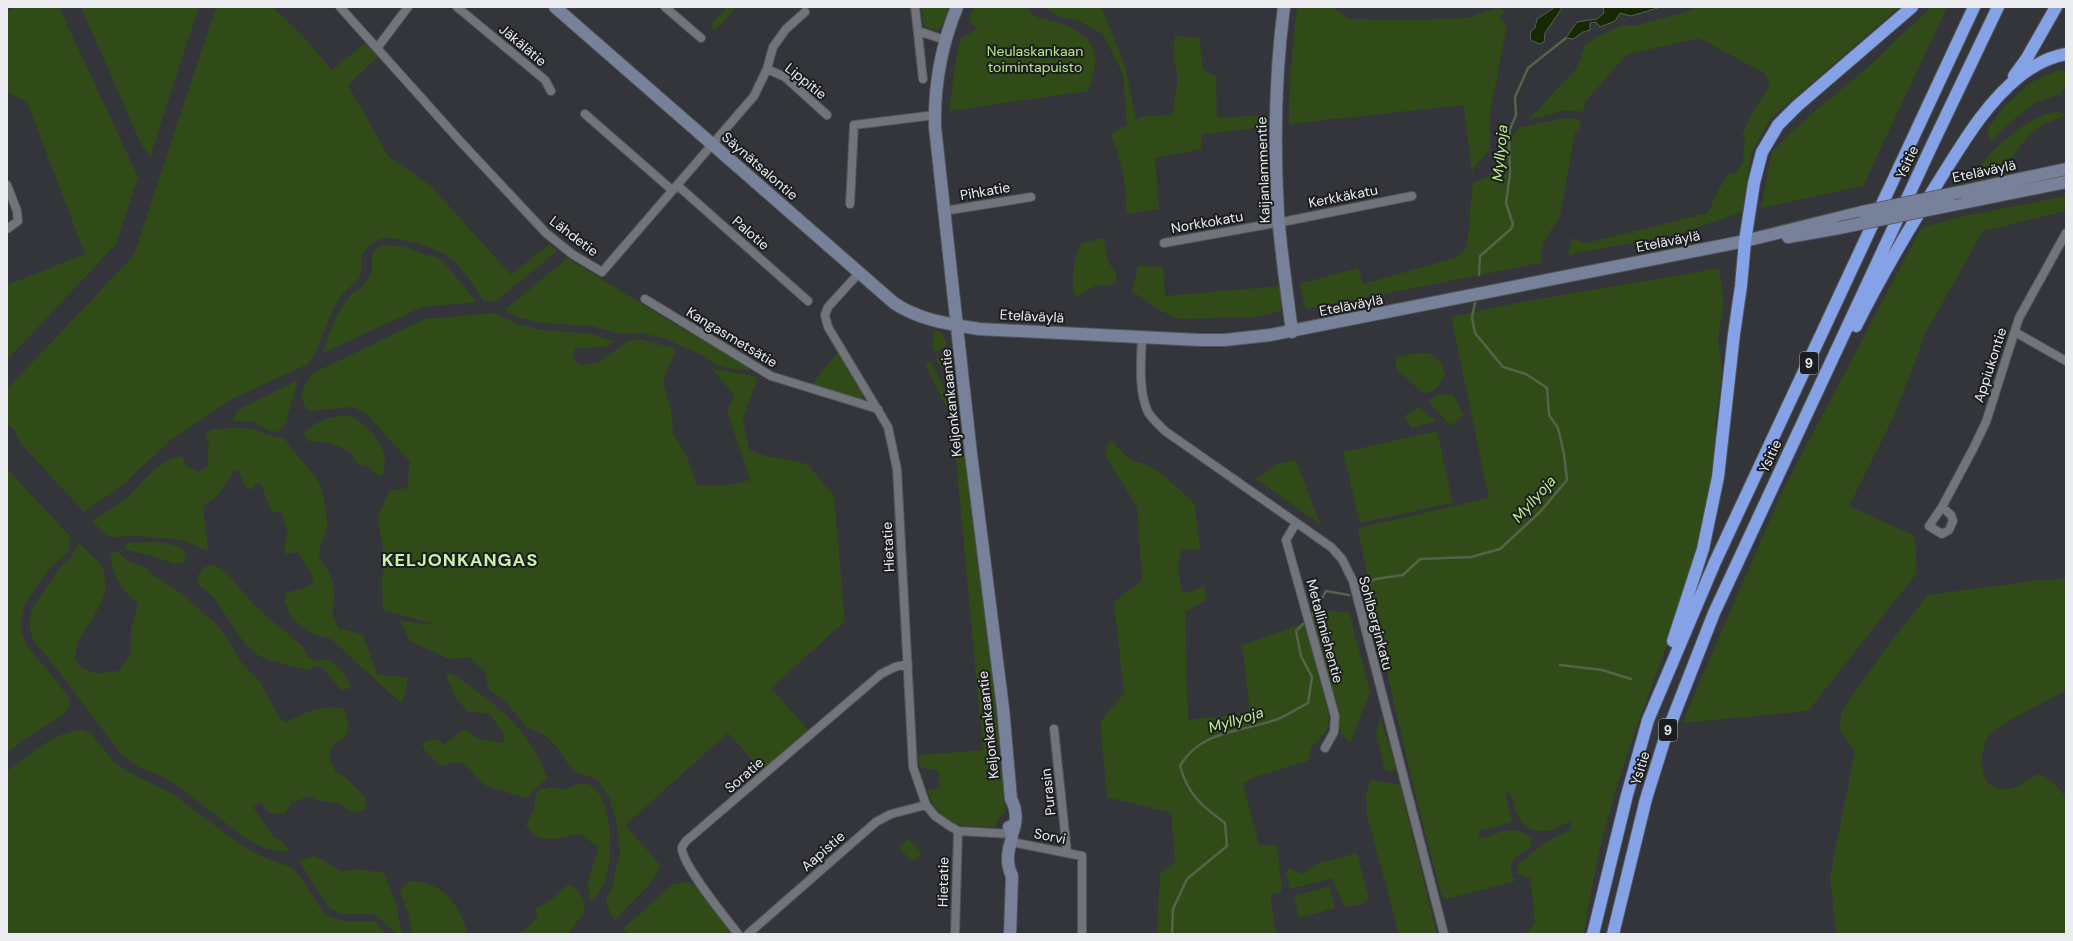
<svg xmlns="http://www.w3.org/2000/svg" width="2073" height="941" font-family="'DM Sans',sans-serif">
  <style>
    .green { fill: #314b18 }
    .water { fill: #162804; stroke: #56634b }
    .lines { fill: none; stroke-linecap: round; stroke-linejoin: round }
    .stream { stroke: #56634b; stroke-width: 2.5 }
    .street-casing { stroke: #515358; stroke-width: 10 }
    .secondary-casing { stroke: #515358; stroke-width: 14 }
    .highway-casing { stroke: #515358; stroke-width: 14 }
    .street { stroke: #71747a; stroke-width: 8 }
    .secondary { stroke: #77829a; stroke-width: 12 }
    .highway { stroke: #84a2e5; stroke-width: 12 }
    .secondary-bridge-casing { stroke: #515358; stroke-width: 14; stroke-linecap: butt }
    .secondary-bridge { stroke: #77829a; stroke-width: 12 }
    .labels { text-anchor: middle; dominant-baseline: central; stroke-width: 4; stroke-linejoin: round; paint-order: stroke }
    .shield { fill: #1c1d1f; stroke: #adaeb1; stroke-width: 1 }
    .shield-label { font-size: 13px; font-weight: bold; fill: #ebecf0 }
    .street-label { font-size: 14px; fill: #ebecf0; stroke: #1c1d1f }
    .park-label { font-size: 14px; fill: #b6e98a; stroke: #1c1d1f }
    .water-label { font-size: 15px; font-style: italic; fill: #bef292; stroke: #1c1d1f }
    .district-label { font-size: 18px; font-weight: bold; letter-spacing: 1px; fill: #cbf1ac; stroke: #1c1d1f }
  </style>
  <rect width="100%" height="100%" fill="#33353a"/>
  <path class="green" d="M 19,7 L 59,7 L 138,177 L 116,244 L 7,360 L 7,285 L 85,254 L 27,102 L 7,92 L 7,11 Z
    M 81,7 L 199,7 L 150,157 L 141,144 Z
    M 216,7 L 272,7 L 301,34 L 332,70 L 365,43 L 378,56 L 348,85 L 388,156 L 431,186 L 511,275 L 549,244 L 557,251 L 496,301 L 484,301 C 474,288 465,270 452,259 C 440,249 394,234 379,239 C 371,242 367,249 361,255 L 361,274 L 358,280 L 342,294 L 333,309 L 316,351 L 308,364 L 232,399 L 168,442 L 125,483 L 84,512 L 20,443 L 14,429 L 7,424 L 7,389 L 134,255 Z
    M 725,7 L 737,7 L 715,31 L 710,25 L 725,10 Z
    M 921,7 L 949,7 L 942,26 L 937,30 L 927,28 L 923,22 Z
    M 974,7 L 1027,7 C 1032,17 1039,18 1049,20 C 1067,24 1093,36 1095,55 C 1097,66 1091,81 1088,91 L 949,111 L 956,58 L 961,38 L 978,29 L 969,22 Z
    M 1045,7 L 1100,7 L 1103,10 L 1126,69 L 1136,120 L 1144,116 L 1172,115 L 1178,79 L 1173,55 L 1175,36 L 1199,38 L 1203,70 L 1216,76 L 1217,118 L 1269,115 L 1268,127 L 1202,134 L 1201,149 L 1155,158 L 1159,209 L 1126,214 C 1128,185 1120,160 1111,134 L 1127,125 L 1123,74 L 1103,34 L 1081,22 L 1055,15 Z
    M 1297,7 L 1332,7 L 1348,19 L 1411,20 L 1467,18 L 1500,7 L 1505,12 L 1498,17 L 1507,25 L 1490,113 L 1490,150 L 1474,167 L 1472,174 L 1464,105 L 1289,124 L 1290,75 Z
    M 1695,7 L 1899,7 L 1770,119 L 1752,152 L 1742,212 L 1678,234 L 1568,255 L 1572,238 L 1586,243 L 1708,213 L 1717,192 L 1728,175 L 1736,173 L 1743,161 L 1745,139 L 1742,136 L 1752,113 L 1770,85 L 1764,73 L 1699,38 L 1626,55 L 1585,102 L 1583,112 L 1566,110 L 1528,120 L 1576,69 L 1585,45 L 1598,36 L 1623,25 L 1637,25 L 1689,11 Z
    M 1931,7 L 1947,7 L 1863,186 L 1761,208 L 1772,151 L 1810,115 L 1866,69 Z
    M 2059,70 L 2066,72 L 2066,86 L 2061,94 L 2036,102 L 2013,120 L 1991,141 L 1987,130 L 2003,108 L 2030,83 Z
    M 2059,111 L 2065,115 L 2043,125 L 2029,135 L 2010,159 L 1987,172 L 1974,173 C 1988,155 2014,129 2035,119 C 2042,115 2051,113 2059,111 Z
    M 1566,118 L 1578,119 L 1581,122 L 1580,128 L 1575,133 L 1560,216 L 1543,243 L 1541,263 L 1306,309 L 1299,284 L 1358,268 L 1363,284 L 1458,257 L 1467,247 L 1473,182 C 1494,176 1500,172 1499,149 L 1520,127 Z
    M 2066,196 L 2066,211 L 1983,231 L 1926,332 L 1895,414 L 1849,506 L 1915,536 L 1917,573 L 1808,711 L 1682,723 L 1783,490 L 1921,228 L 1959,217 Z
    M 1104,238 L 1108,261 L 1116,274 L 1116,284 L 1095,286 L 1076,297 C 1069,279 1074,260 1081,243 Z
    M 383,245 L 407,247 L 422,254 L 437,257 L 446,265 L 477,302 L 422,307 L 323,353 C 329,333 336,313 349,297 C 356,290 366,285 370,275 C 376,263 364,253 383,245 Z
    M 567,258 L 673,323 L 757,370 L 732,369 L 715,364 L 700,354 L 663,338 L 641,333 L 616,333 L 592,326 L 542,323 L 520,318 L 505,310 Z
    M 1138,266 L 1163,267 L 1165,296 L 1280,286 L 1281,311 L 1256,317 L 1180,319 L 1161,311 L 1132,291 Z
    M 1719,268 L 1724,303 L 1718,338 L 1722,371 L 1715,428 L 1719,429 C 1711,477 1705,527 1691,574 C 1674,631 1650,687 1631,743 C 1610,805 1593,869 1584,934 L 1520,934 L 1529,931 L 1535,922 L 1530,878 L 1517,873 L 1518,864 L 1546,842 L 1570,830 L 1571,821 C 1564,824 1557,828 1550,830 C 1533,836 1519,824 1515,808 C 1513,800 1513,797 1507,791 L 1506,797 L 1512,820 L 1510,823 L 1479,831 L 1479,836 L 1483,839 C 1501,831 1517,824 1532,839 L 1531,847 C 1518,856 1503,863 1515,880 L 1513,882 L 1446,899 L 1442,896 C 1409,775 1381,652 1358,528 L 1489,498 L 1451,317 L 1511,304 Z
    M 495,313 L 517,324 L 542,330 L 592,334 L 614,341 L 606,347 L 575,348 L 573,359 L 580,365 L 599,362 L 628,341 L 641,339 L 676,349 L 663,381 L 671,409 L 673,433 L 688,459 L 697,485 L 725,486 L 750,480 L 727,411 L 734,395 L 711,368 L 758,377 L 743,419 L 749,450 L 763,455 L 807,464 L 834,496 L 845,621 L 771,688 L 808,730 L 762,771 L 728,733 L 625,825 L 661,866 L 648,886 L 615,920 L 610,913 L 606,900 L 612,887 L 620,851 L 617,824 L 609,796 L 596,779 L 576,772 L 568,764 L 557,747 L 543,734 L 527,728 L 506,702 L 489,690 L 484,671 L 469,657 L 449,659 L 410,641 L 400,621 L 437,625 L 383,610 L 382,580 L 385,561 L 378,518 L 389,491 L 407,488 L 410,462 L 367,414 L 353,407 L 309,411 C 296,398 303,388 311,374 L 425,319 Z
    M 935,330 L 942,333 L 947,346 L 934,352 L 932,346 Z
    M 840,350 L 866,392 L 860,401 L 810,386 Z
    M 949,352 L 954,383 L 935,358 Z
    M 1416,353 L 1429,353 L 1441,362 L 1445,375 L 1436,389 L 1424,394 L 1397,370 L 1395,357 Z
    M 930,361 L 944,388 L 951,411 L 956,417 L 961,430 L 1000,738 L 997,750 L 1004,785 L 1005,813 L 1002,814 L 998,820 L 996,827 C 960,826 942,829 927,790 L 940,788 L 938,770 L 920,768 L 918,755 L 983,750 L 953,427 L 946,406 L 925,364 Z
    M 298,380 L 285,425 L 278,432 L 269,431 L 255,422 L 232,421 L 238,410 Z
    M 1439,393 L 1445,396 L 1452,394 L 1464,414 L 1451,426 L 1428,401 Z
    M 1419,407 L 1436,421 L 1412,428 L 1404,416 Z
    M 349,415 C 363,421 380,439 384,454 C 386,462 384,468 382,476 L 377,475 L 368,467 L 358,464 L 348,450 L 328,443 L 308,441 L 304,433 C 319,419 330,417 349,415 Z
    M 237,428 L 254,429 L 267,435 L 285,439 C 304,470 323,470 326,512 C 326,517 328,523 327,528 C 326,537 319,544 319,554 C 319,559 325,566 328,570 C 335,584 336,601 332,615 L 339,628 L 363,635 L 377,674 L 408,678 L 402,704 L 331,639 L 311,633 L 291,618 L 285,602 L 285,593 L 304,588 L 313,583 L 312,575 L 298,552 L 284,554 L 285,542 L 288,533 L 281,512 L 272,512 L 260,483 L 255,483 L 252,490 L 245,487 L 239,471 L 234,470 C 229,482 214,501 203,506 L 208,551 L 182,540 L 139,536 L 110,537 L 103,532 L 93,522 L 94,519 C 107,511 123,503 133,492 C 146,479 163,457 182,456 L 187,466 L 198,472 L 207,467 L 209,445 L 205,434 L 212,429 Z
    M 1437,431 L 1453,503 L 1360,523 L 1343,452 Z
    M 1110,439 L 1130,460 L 1145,464 L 1162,474 L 1195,504 L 1200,549 L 1182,549 L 1178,567 L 1182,593 L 1193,591 L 1204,585 L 1206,600 L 1185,612 L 1188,720 L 1250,713 L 1242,645 L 1305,623 L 1329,716 L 1327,730 L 1311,748 L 1308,761 L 1254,777 L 1243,784 L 1259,845 L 1277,845 L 1282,892 L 1270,895 L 1276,934 L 1157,934 L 1160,873 L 1175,862 L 1171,813 L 1107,797 L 1100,722 L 1124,693 L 1114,602 L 1142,580 L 1137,507 L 1105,455 Z
    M 1296,460 L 1320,524 L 1256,479 L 1277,464 Z
    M 7,469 L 71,537 L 68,552 L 49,569 L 25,603 L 22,616 L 22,633 L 28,647 L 58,683 L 69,698 L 70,704 L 69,708 L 61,716 L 25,739 L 7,753 Z
    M 78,542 L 103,566 L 106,589 L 101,604 L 77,643 L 75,658 L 81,668 L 96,673 L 119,671 L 131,653 L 131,629 L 138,603 C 118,586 115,580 110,554 L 117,551 L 128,561 L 145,567 L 149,572 L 178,591 L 215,623 L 227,638 L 241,662 L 260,682 L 279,717 L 286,722 C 305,713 322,703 344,709 L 349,726 L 345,738 L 334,743 L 329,755 L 335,771 L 345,777 L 365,797 L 365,810 L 353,812 L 340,804 L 317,800 L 311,796 L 292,802 L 284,814 L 269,813 L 260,801 L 253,807 L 273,836 L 283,842 L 290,852 L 267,849 L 245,838 L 178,786 L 159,775 L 136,766 L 121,754 L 46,655 L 34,642 L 30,630 L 30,617 L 33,607 L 61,566 L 71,558 Z
    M 127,543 C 145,542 172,540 186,551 L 184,562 L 175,564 L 155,557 L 125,549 Z
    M 214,564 L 230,577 L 255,606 L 302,646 L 308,657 L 317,661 L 327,659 C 337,667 349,675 351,688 L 341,690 L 323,668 L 317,665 L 309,670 L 275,662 L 259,656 L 245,644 L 214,598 L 198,584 L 198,575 L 205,567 Z
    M 2066,579 L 2066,690 C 2046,702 2005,720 1989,735 C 1986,738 1984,746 1983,752 C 1979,769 1984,789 2005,789 C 2019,789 2026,779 2038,774 C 2049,777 2061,789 2066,799 L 2066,934 L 1836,934 L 1830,876 L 1855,751 L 1840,730 L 1841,712 L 1886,648 L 1928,595 L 2040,580 Z
    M 1308,610 L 1349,612 L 1370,692 L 1350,744 L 1339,729 L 1340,722 Z
    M 451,673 C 494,703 529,726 547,778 L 526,798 C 514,794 501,791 489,787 C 469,779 473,754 442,766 L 427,754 L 422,744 L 429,740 L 439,740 L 444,745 L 464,729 L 481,740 L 504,743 L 504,734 L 489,713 L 468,712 L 455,697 L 446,675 Z
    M 1380,716 L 1396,769 L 1391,772 L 1385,770 L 1376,734 Z
    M 81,730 L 90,733 L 114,762 L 132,774 L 173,794 L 241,845 L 265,858 L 291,867 L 301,878 L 325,915 L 342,921 L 375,921 L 386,934 L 7,934 L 7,771 C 30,755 52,733 81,730 Z
    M 1370,780 L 1400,785 L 1437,934 L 1399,934 L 1367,815 L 1366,794 Z
    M 580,783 C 583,783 589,784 592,786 C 614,802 614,866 602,888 C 600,893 594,898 591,902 L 587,886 L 598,847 L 580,834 C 558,837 540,848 526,825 L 534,809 L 537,791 L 550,787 L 565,789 Z
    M 908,839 L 922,854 L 912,862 L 899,847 Z
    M 1357,853 L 1369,899 L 1362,904 L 1344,907 L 1332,878 L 1290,889 L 1286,871 L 1289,868 L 1302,874 L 1317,864 Z
    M 315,856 L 343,872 L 356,869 L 384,873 L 396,903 L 402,934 L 397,934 L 374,914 L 343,914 L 329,908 L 299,861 Z
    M 410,881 C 442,880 460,906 468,934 L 412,934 L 408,914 L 400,890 Z
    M 685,882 L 694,885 L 700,891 L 734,934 L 628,934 L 623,929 L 673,884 Z
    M 569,884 C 581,890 583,899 585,911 L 568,934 L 512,934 L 524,931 L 537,918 L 536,909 L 553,898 Z
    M 1330,886 L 1335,908 L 1299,918 L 1294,896 Z"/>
  <path class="water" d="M 1555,7 L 1562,8 L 1545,33 L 1544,42 L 1540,44 L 1532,41 L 1530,38 L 1531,31 L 1535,28 L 1537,19 Z
    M 1603,7 L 1661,7 L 1631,16 L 1620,13 L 1615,21 L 1600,27 L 1596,22 L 1590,23 L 1590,30 L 1583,32 L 1573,39 L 1566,38 L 1577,22 L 1597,19 L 1604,13 Z"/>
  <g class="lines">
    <path class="stream" d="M 1479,275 L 1480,256 L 1511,229 L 1513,224 L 1506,203 L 1510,174 L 1509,143 L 1510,129 L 1516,115 L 1515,97 L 1528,68 L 1566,38
      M 1362,587 L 1375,579 L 1403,575 L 1420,559 L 1471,557 L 1500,549 L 1540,512 L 1567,480 L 1564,454 L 1558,428 L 1549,415 L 1547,388 L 1526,374 L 1503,367 L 1475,333 L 1472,317 L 1475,303
      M 1312,616 L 1326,591 L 1349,595
      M 1560,665 L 1602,670 L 1631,679
      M 1172,934 L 1173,909 L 1187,879 L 1227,846 L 1225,823 C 1202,806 1188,795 1180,766 C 1200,730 1242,732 1278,719 C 1288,715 1298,708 1308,703 L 1312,677 L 1301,656 L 1296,631 L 1303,624"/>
    <g class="street-casing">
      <path id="street" d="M 340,7 L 460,141 L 546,233 L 572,254 L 602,272 L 754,96 L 767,69 L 773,47 L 786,29 L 805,12
        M 457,7 L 545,80 L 551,91
        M 665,7 L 701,38
        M 915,7 L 923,79
        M 918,31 L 945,40
        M 377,48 L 408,7
        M 767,69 L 785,77 L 827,115
        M 585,114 L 672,190
        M 7,185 L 17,211 L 18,221 L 7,229
        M 677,185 L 808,301
        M 850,204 L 854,125 L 935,115
        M 944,211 L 1031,197
        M 1164,243 L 1287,221 L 1412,196
        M 859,273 L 828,307 L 825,315 L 828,327 L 888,427 L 897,469 L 913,767 L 926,805 L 935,816 L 948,825 L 958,831 L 1012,834
        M 645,299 L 771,376 L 878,409
        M 2015,332 L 2066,361
        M 1142,337 C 1141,360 1138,391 1148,412 C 1152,419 1159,425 1165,431 L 1331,547 L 1342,559 L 1353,581 L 1444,934
        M 1942,507 L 1951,515 L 1953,521 L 1949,530 L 1942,534 L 1929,526 L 1942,507 L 1973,449 L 1986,422 L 2019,318 L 2066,233
        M 1296,523 L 1286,540 L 1335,716 L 1334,732 L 1325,748
        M 1054,729 L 1067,852
        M 1012,842 L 1082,856 L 1082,934
        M 738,934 C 727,919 680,863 682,847 L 686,841 L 881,674 L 895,667 L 908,664
        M 748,934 L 876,822 L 891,814 L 926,805
        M 955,934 L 958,831"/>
    </g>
    <g class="secondary-casing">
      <path id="secondary" d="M 555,7 L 894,303 C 919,320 949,324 979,329 L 1199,340 L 1225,340 L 1270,335 L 1745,241 L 1862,212
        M 957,7 C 941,46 934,85 935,127 L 971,454 L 1003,708 L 1011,799 C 1017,810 1017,823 1012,834
        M 1284,7 C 1275,75 1274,145 1278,214 C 1281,253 1287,292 1292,332
        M 1960,192 L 2066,169
        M 1952,205 L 2066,182
        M 1788,237 L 1839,228
        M 1009,827 C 1014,837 1011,840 1009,849 C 1007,858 1008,868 1012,876 L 1010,934"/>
    </g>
    <g class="highway-casing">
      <path id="highway" d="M 2014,76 L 2027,58 L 2056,7
        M 1856,326 C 1882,274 1911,225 1942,176 C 1964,141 1987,102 2020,76 C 2034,65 2049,57 2066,54
        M 1673,641 L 1703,549 L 1718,477 L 1734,334 L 1741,286 L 1745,241 L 1754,183 L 1762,152 L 1778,125 L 1797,106 L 1912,7
        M 1593,934 L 1627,795 L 1648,720 L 1715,562 L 1974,7
        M 1613,934 L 1646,799 L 1665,738 L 1714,613 L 1932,145 L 1998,7"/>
    </g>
    <use href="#street" class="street"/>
    <use href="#secondary" class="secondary"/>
    <use href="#highway" class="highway"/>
    <g class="secondary-bridge-casing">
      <path id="secondary-bridge" d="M 1862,212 L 1960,192
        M 1839,228 L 1952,205"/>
    </g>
    <use href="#secondary-bridge" class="secondary-bridge"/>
  </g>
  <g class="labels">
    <g class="shield">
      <rect x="1800" y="352" width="18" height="22" rx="3"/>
      <rect x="1659" y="719" width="18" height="22" rx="3"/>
    </g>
    <g class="shield-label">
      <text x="1809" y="363">9</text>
      <text x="1668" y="730">9</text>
    </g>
    <g class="street-label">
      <text transform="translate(523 45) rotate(40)">Jäkälätie</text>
      <text transform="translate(806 81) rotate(39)">Lippitie</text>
      <text transform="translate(1907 162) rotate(-65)">Ysitie</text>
      <text transform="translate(760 166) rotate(41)">Säynätsalontie</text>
      <text transform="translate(1263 170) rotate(-92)">Kaijanlammentie</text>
      <text transform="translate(1984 171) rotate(-12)">Eteläväylä</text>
      <text transform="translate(985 191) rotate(-10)">Pihkatie</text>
      <text transform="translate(1343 196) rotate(-11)">Kerkkäkatu</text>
      <text transform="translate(1207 222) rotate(-10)">Norkkokatu</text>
      <text transform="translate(751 233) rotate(41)">Palotie</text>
      <text transform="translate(574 236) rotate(37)">Lähdetie</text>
      <text transform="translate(1668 241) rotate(-11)">Eteläväylä</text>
      <text transform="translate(1351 305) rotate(-11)">Eteläväylä</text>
      <text transform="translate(1032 316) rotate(3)">Eteläväylä</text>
      <text transform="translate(732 337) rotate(31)">Kangasmetsätie</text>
      <text transform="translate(1990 365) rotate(-72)">Appiukontie</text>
      <text transform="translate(951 403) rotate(-96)">Keljonkankaantie</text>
      <text transform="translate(1770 456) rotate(-65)">Ysitie</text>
      <text transform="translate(888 547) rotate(-93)">Hietatie</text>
      <text transform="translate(1376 623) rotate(75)">Sohlberginkatu</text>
      <text transform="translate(1325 631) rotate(75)">Metallimiehentie</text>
      <text transform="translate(988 725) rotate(-96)">Keljonkankaantie</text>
      <text transform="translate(1640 768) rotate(-73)">Ysitie</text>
      <text transform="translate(744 775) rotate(-41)">Soratie</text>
      <text transform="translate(1048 792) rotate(-96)">Purasin</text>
      <text transform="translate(1050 836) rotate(11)">Sorvi</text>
      <text transform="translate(823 851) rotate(-41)">Aapistie</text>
      <text transform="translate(943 882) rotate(-89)">Hietatie</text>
    </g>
    <g class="park-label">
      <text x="1035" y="51">Neulaskankaan<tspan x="1035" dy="16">toimintapuisto</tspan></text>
    </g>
    <g class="water-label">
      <text transform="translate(1500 153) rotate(-85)">Myllyoja</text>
      <text transform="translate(1534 499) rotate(-48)">Myllyoja</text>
      <text transform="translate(1236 720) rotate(-17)">Myllyoja</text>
    </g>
    <g class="district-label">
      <text x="460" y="560">KELJONKANGAS</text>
    </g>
  </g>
  <rect width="2073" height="941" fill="none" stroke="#ebecf0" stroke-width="16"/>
</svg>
